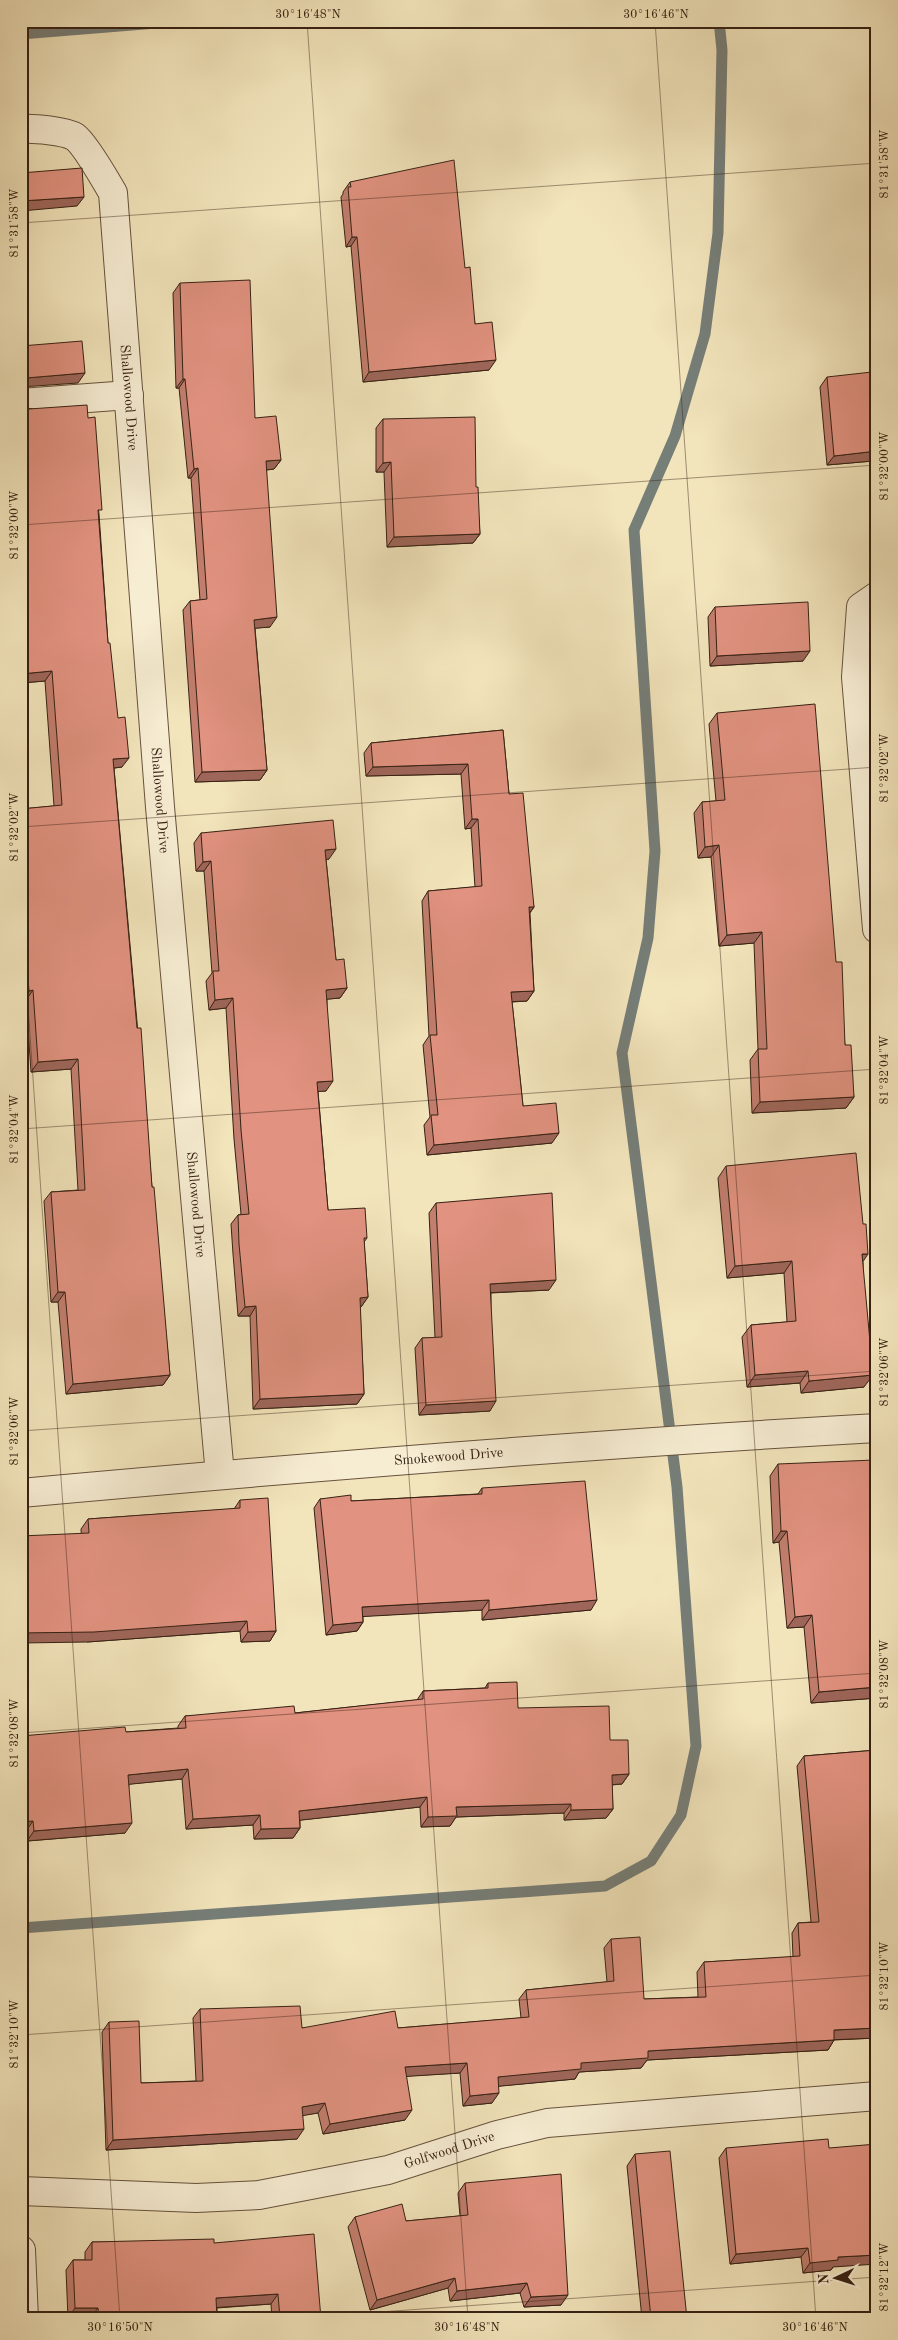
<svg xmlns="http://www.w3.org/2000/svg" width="898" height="2340" font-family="'Old Standard TT',serif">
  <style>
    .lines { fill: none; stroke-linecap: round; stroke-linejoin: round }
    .stream { stroke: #767e78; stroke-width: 11 }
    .minor-casing { stroke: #66523d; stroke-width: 30 }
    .minor { stroke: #f7edd3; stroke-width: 28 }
    .wall { fill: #c27e6e; stroke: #372113 }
    .shaded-wall { fill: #9e665a; stroke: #372113 }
    .building { fill: #e19280; stroke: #372113 }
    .ticks { fill: none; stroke: #372113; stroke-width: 1; stroke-opacity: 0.45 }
    .labels { text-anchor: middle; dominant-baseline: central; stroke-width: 4; stroke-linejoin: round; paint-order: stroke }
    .street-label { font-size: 14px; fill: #372113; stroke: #f7edd3 }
    .neatline { fill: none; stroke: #372113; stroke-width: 2 }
    .ticks-label { font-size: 12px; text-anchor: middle; fill: #372113 }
  </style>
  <rect width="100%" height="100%" fill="#f2e4bb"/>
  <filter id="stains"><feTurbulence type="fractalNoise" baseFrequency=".004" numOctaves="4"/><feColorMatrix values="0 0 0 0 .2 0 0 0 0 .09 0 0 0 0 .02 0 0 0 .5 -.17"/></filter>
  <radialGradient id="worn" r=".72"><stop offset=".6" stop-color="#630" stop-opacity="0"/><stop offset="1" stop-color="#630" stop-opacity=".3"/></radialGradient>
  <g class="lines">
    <path class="stream" d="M 21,34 L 181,21
      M 21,1928 L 605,1886 L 651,1861 L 681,1815 L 696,1746 L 677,1487 L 622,1053 L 648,938 L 655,851 L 634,530 L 675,436 L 705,334 L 718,233 L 722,50 L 719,21"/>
    <g class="minor-casing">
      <g id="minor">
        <path id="s1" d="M 21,129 C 33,128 66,131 75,137 C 85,144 106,181 113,193 L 160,807 L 220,1475"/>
        <path d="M 21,403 L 129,395"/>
        <path d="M 877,596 L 861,607 L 856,677 L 877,929"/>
        <path id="s2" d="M 21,1493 C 306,1467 591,1444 877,1428"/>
        <path id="s3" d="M 21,2191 L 196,2198 L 259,2195 L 388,2170 L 497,2135 L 547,2123 L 877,2096"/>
        <path d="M 21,2250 L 24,2319"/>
      </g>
    </g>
    <use href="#minor" class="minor"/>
  </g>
  <path class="wall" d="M 350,182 L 465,268 L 475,324 L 489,370 L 363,382 L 351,246 L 346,247 L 341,197 L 343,194 L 343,192 Z
    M 180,283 L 255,418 L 281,460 L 274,469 L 266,470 L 270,627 L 255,628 L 267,770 L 260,780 L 195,782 L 183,610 L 190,601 L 200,600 L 191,478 L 188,478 L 179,388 L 176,388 L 173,293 Z
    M 827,377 L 873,461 L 827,465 L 820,387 Z
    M 21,407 L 88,418 L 99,514 L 108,643 L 122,767 L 114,768 L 152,1187 L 170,1375 L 163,1385 L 66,1394 L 58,1302 L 51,1302 L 44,1201 L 51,1192 L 78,1190 L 71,1069 L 31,1072 L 26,1000 L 23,1000 L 21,985 L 21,809 L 54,806 L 45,681 L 21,683 Z
    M 383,419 L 476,487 L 480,534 L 473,543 L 387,547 L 384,472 L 376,472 L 376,428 Z
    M 715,607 L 803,661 L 710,666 L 708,617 Z
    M 717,713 L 836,962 L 845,1045 L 854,1097 L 846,1108 L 752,1113 L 750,1060 L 758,1049 L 754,943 L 719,946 L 711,857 L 698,858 L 694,813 L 702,802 L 716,801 L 709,724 Z
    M 503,730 L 509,794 L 534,907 L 530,913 L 534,991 L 527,1001 L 512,1002 L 523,1106 L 552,1143 L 427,1155 L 424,1125 L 430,1117 L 423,1045 L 429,1036 L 422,901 L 428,891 L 475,887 L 471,828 L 465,829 L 461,774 L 366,776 L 364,753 L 371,743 Z
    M 201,833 L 329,859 L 326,859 L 336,960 L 347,988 L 340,998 L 327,999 L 326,1091 L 318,1091 L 328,1210 L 367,1238 L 364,1242 L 368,1297 L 361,1307 L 360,1307 L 364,1394 L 357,1404 L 253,1409 L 250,1316 L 238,1316 L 233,1254 L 231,1224 L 238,1215 L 241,1214 L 234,1139 L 226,1008 L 209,1010 L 206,981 L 212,973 L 204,871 L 196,871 L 194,843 Z
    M 726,1166 L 863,1262 L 864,1387 L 801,1393 L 800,1383 L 747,1387 L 742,1337 L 751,1325 L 787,1322 L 784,1273 L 727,1278 L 718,1178 Z
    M 436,1203 L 549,1290 L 491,1293 L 490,1411 L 419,1415 L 415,1348 L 422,1338 L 435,1338 L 429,1213 Z
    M 778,1464 L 877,1530 L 877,1698 L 811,1703 L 804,1627 L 787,1628 L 779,1542 L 773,1543 L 770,1476 Z
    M 482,1488 L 591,1610 L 482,1620 L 482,1610 L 363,1616 L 363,1622 L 357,1631 L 326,1635 L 314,1508 L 320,1499 L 351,1501 L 478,1494 Z
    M 240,1500 L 276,1631 L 270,1641 L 241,1642 L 240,1631 L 87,1642 L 81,1529 L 88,1519 L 234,1509 Z
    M 488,1683 L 518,1708 L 610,1740 L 629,1774 L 622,1784 L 612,1785 L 613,1809 L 606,1818 L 564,1820 L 564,1813 L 456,1817 L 450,1826 L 421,1827 L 420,1807 L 300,1820 L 300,1828 L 293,1838 L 254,1839 L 253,1825 L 186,1829 L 182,1779 L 129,1784 L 125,1833 L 27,1841 L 26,1831 L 21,1832 L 21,1736 L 126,1732 L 178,1728 L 178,1726 L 185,1716 L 295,1713 L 417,1700 L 423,1691 L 485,1688 Z
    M 877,1750 L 877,2038 L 834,2040 L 828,2050 L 647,2060 L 641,2068 L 579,2072 L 575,2079 L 499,2086 L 492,2103 L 463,2106 L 460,2073 L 406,2076 L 405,2120 L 323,2134 L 318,2113 L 303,2115 L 297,2139 L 106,2150 L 102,2032 L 109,2022 L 141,2083 L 196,2081 L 193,2018 L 200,2009 L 302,2028 L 398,2028 L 521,2018 L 519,1999 L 526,1990 L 607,1982 L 604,1948 L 611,1939 L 644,1999 L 698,1997 L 697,1972 L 704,1962 L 793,1957 L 792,1933 L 798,1923 L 811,1922 L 797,1766 L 804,1756 Z
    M 726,2148 L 833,2267 L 831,2270 L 803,2273 L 801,2257 L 730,2264 L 719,2158 Z
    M 635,2154 L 687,2319 L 642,2319 L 627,2166 Z
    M 465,2183 L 561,2305 L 524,2307 L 520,2293 L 450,2301 L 448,2288 L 370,2310 L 348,2227 L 355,2217 L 406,2221 L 460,2216 L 458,2193 Z
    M 92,2242 L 214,2243 L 321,2319 L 272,2319 L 271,2304 L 217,2308 L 217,2319 L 91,2319 L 91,2317 L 68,2318 L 66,2270 L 73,2260 L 85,2260 L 85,2252 Z"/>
  <path class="shaded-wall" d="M 84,197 L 77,206 L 21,211 L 21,201 Z
    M 352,237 L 357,237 L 351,246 L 346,247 Z
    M 496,360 L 489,370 L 363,382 L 369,372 Z
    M 85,373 L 78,383 L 21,387 L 21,379 L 26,378 Z
    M 183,379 L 185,379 L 179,388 L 176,388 Z
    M 877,451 L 877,455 L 873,461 L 827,465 L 834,456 Z
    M 281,460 L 274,469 L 259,471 L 266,461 Z
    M 391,462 L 384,472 L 376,472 L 383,463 Z
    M 198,468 L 191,478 L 188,478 L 194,469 Z
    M 480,534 L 473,543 L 387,547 L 394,537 Z
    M 277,617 L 270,627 L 247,629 L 254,620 Z
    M 810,651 L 803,661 L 710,666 L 717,656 Z
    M 52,671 L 45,681 L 21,683 L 21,674 Z
    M 129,758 L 122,767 L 106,769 L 113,759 Z
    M 468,764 L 461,774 L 366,776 L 373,767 Z
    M 267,770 L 260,780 L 195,782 L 202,772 Z
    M 472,819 L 478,819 L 471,828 L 465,829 Z
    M 719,845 L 711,857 L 698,858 L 705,847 Z
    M 336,849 L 329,859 L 318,860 L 325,850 Z
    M 211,861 L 204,871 L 196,871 L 203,862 Z
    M 529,907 L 534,907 L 527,916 Z
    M 762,932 L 754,943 L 719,946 L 727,935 Z
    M 347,988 L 340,998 L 319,1000 L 326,990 Z
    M 33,990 L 26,1000 L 23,1000 L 29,991 Z
    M 534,991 L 527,1001 L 504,1002 L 511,992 Z
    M 233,998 L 226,1008 L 209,1010 L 215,1000 Z
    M 78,1059 L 71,1069 L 31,1072 L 38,1062 Z
    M 333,1081 L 326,1091 L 310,1092 L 317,1082 Z
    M 854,1097 L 846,1108 L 752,1113 L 760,1102 Z
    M 559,1133 L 552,1143 L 427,1155 L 434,1145 Z
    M 862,1254 L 868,1254 L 860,1266 Z
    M 792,1261 L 784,1273 L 727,1278 L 735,1266 Z
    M 556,1280 L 549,1290 L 484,1293 L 490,1284 Z
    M 58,1292 L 65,1292 L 58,1302 L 51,1302 Z
    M 368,1297 L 361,1307 L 353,1308 L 360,1298 Z
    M 256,1306 L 250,1316 L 238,1316 L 245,1307 Z
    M 808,1371 L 800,1383 L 747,1387 L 755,1375 Z
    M 170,1375 L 163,1385 L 66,1394 L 73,1384 Z
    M 873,1375 L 864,1387 L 801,1393 L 809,1381 Z
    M 364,1394 L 357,1404 L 253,1409 L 260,1399 Z
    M 496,1401 L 490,1411 L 419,1415 L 426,1405 Z
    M 781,1531 L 787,1531 L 779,1542 L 773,1543 Z
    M 489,1600 L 482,1610 L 355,1617 L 362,1607 Z
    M 597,1600 L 591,1610 L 482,1620 L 489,1610 Z
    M 812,1615 L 804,1627 L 787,1628 L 795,1617 Z
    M 247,1621 L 240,1631 L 87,1642 L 21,1643 L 21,1633 Z
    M 363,1622 L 357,1631 L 326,1635 L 333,1625 Z
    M 276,1631 L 270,1641 L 241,1642 L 248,1632 Z
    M 877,1687 L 877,1698 L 811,1703 L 819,1692 Z
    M 188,1769 L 182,1779 L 122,1785 L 128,1775 Z
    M 629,1774 L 622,1784 L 605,1785 L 612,1775 Z
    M 427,1797 L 420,1807 L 293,1821 L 299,1811 Z
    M 571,1804 L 564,1813 L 456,1817 L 450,1826 L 421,1827 L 428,1817 L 456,1807 Z
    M 613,1809 L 606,1818 L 564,1820 L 571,1810 Z
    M 260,1815 L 253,1825 L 186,1829 L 193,1819 Z
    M 33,1821 L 26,1831 L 21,1832 L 21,1822 Z
    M 132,1823 L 125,1833 L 27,1841 L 34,1831 Z
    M 300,1828 L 293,1838 L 254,1839 L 261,1829 Z
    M 877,2028 L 877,2038 L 827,2040 L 834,2030 Z
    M 834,2040 L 828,2050 L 647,2060 L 641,2068 L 579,2072 L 575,2079 L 491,2087 L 498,2077 L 648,2051 Z
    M 467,2063 L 460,2073 L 398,2077 L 405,2067 Z
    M 499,2093 L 492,2103 L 463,2106 L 470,2096 Z
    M 325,2103 L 318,2113 L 295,2117 L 302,2107 Z
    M 412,2110 L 405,2120 L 323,2134 L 330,2124 Z
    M 304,2129 L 297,2139 L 106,2150 L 113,2140 Z
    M 808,2248 L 801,2257 L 730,2264 L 736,2254 Z
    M 877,2255 L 877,2264 L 833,2267 L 831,2270 L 803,2273 L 810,2263 L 838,2257 Z
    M 455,2278 L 448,2288 L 370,2310 L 377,2300 Z
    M 527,2283 L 520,2293 L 450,2301 L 457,2291 Z
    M 278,2294 L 271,2304 L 209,2308 L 216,2298 Z
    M 568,2295 L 561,2305 L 524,2307 L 531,2297 Z
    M 75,2308 L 98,2308 L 91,2317 L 68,2318 Z"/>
  <path class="building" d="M 454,160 L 465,268 L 470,267 L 475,324 L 492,322 L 496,360 L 369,372 L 357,237 L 352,237 L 348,187 L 351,187 L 350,182 Z
    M 82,168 L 84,197 L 21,201 L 21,173 Z
    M 250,280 L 255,418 L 276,416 L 281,460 L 266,461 L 277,617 L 254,620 L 267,770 L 202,772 L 190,601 L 207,599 L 198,468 L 194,469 L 185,379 L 183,379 L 180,283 Z
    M 82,341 L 85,373 L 26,378 L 21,379 L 21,346 Z
    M 872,372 L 877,420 L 877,451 L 834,456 L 827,377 Z
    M 87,405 L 88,418 L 95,417 L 102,510 L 98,510 L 108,643 L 110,643 L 118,718 L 125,717 L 129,758 L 113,759 L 137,1028 L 141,1028 L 152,1187 L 154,1187 L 170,1375 L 73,1384 L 65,1292 L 58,1292 L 51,1192 L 85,1190 L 78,1059 L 38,1062 L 33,990 L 29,991 L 21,895 L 21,882 L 26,881 L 21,831 L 21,809 L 62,805 L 52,671 L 21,674 L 21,407 L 29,409 Z
    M 475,417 L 476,487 L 478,487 L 480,534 L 394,537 L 391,462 L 383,463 L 383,419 Z
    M 808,602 L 810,651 L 717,656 L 715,607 Z
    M 815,704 L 836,962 L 842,962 L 845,1045 L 851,1045 L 854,1097 L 760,1102 L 758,1049 L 767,1049 L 762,932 L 727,935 L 719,845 L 705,847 L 702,802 L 725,800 L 717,713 Z
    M 503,730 L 509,794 L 523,793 L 534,907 L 529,907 L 534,991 L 511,992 L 523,1106 L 556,1103 L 559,1133 L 434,1145 L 431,1115 L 438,1115 L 430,1035 L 437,1035 L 428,891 L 482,886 L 478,819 L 472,819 L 468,764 L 373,767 L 371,743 Z
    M 333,820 L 336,849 L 325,850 L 336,960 L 344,959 L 347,988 L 326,990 L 333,1081 L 317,1082 L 328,1210 L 365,1208 L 367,1238 L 364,1238 L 368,1297 L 360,1298 L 364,1394 L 260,1399 L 256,1306 L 245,1307 L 239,1244 L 238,1215 L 249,1214 L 241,1130 L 233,998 L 215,1000 L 213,971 L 219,971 L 211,861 L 203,862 L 201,833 Z
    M 856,1153 L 863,1224 L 866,1224 L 868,1254 L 862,1254 L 873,1375 L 809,1381 L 808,1371 L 755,1375 L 751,1325 L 796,1321 L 792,1261 L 735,1266 L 726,1166 Z
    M 552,1193 L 556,1280 L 490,1284 L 496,1401 L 426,1405 L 422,1338 L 442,1337 L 436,1203 Z
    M 874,1460 L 877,1530 L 877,1687 L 819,1692 L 812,1615 L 795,1617 L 787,1531 L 781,1531 L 778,1464 Z
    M 585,1481 L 597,1600 L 489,1610 L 489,1600 L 362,1607 L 363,1622 L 333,1625 L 320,1499 L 351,1495 L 351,1501 L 482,1494 L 482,1488 Z
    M 268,1498 L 276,1631 L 248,1632 L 247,1621 L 94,1632 L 21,1633 L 21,1536 L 89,1533 L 88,1519 L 240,1508 L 240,1500 Z
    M 517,1682 L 518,1708 L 609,1706 L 610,1740 L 628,1740 L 629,1774 L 612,1775 L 613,1809 L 571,1810 L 571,1804 L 456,1807 L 457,1816 L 428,1817 L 427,1797 L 299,1811 L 300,1828 L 261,1829 L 260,1815 L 193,1819 L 188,1769 L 128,1775 L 132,1823 L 34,1831 L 33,1821 L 21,1822 L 21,1736 L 125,1727 L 126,1732 L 186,1728 L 185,1716 L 294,1706 L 295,1713 L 423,1699 L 423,1691 L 488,1688 L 488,1683 Z
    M 877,1750 L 877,2028 L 834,2030 L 834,2040 L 648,2051 L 648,2058 L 581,2063 L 581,2069 L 498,2077 L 499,2093 L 470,2096 L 467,2063 L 405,2067 L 412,2110 L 330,2124 L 325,2103 L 302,2107 L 304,2129 L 113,2140 L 109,2022 L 139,2021 L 141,2083 L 203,2081 L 200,2009 L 300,2006 L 302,2028 L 395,2011 L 398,2028 L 529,2017 L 526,1990 L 614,1981 L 611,1939 L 640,1937 L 644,1999 L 706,1997 L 704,1962 L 800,1956 L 798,1923 L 819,1922 L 804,1756 Z
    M 828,2139 L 829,2148 L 877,2144 L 877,2255 L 838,2257 L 838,2260 L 810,2263 L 808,2248 L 736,2254 L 726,2148 Z
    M 670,2151 L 687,2319 L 651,2319 L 635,2154 Z
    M 561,2174 L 568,2295 L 531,2297 L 527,2283 L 457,2291 L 455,2278 L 377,2300 L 355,2217 L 402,2204 L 406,2221 L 468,2215 L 465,2183 Z
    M 314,2234 L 321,2319 L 280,2319 L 278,2294 L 216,2298 L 217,2319 L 99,2319 L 98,2308 L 75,2308 L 73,2260 L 92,2260 L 92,2242 L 214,2239 L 214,2243 Z
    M 778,2313 L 778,2319 L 688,2319 Z
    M 877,2315 L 877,2319 L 812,2319 Z"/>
  <path class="ticks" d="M 307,21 L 468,2319M 655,21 L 816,2319M 21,223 L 877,163M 21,525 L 877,465M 21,827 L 877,767M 21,907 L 120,2319M 21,1129 L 877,1069M 21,1431 L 877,1371M 21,1733 L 877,1673M 21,2035 L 877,1975M 280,2319 L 877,2277"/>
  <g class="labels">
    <g class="street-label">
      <text stroke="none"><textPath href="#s1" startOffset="328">Shallowood Drive</textPath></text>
      <text stroke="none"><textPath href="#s1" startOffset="732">Shallowood Drive</textPath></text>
      <text stroke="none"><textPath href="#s1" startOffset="1138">Shallowood Drive</textPath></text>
      <text stroke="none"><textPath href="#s2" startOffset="429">Smokewood Drive</textPath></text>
      <text stroke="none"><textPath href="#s3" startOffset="434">Golfwood Drive</textPath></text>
    </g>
  </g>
  <rect width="898" height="2340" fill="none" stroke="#f2e4bb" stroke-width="55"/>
  <g transform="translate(836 2278) rotate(266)" stroke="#f7edd3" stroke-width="4" paint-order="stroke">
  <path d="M0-4L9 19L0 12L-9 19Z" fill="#372113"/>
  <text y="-8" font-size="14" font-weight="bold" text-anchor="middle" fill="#372113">N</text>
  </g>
  <rect x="28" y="28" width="842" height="2284" class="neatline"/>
  <g class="ticks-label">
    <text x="308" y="18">30°16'48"N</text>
    <text x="656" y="18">30°16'46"N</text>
    <text transform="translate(884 164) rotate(-90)" y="4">81°31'58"W</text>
    <text transform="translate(14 223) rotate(-90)" y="4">81°31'58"W</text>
    <text transform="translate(884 466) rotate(-90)" y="4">81°32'00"W</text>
    <text transform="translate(14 525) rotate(-90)" y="4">81°32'00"W</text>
    <text transform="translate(884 768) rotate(-90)" y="4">81°32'02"W</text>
    <text transform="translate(14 827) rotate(-90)" y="4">81°32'02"W</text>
    <text transform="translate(884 1070) rotate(-90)" y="4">81°32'04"W</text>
    <text transform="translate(14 1129) rotate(-90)" y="4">81°32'04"W</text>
    <text transform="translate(884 1372) rotate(-90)" y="4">81°32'06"W</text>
    <text transform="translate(14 1431) rotate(-90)" y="4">81°32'06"W</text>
    <text transform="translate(884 1674) rotate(-90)" y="4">81°32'08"W</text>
    <text transform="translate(14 1733) rotate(-90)" y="4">81°32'08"W</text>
    <text transform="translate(884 1976) rotate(-90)" y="4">81°32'10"W</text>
    <text transform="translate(14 2034) rotate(-90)" y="4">81°32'10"W</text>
    <text transform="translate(884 2277) rotate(-90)" y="4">81°32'12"W</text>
    <text x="120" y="2331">30°16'50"N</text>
    <text x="467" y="2331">30°16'48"N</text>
    <text x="815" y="2331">30°16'46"N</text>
  </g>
  <rect width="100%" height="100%" filter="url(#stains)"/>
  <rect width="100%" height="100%" fill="url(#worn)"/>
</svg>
